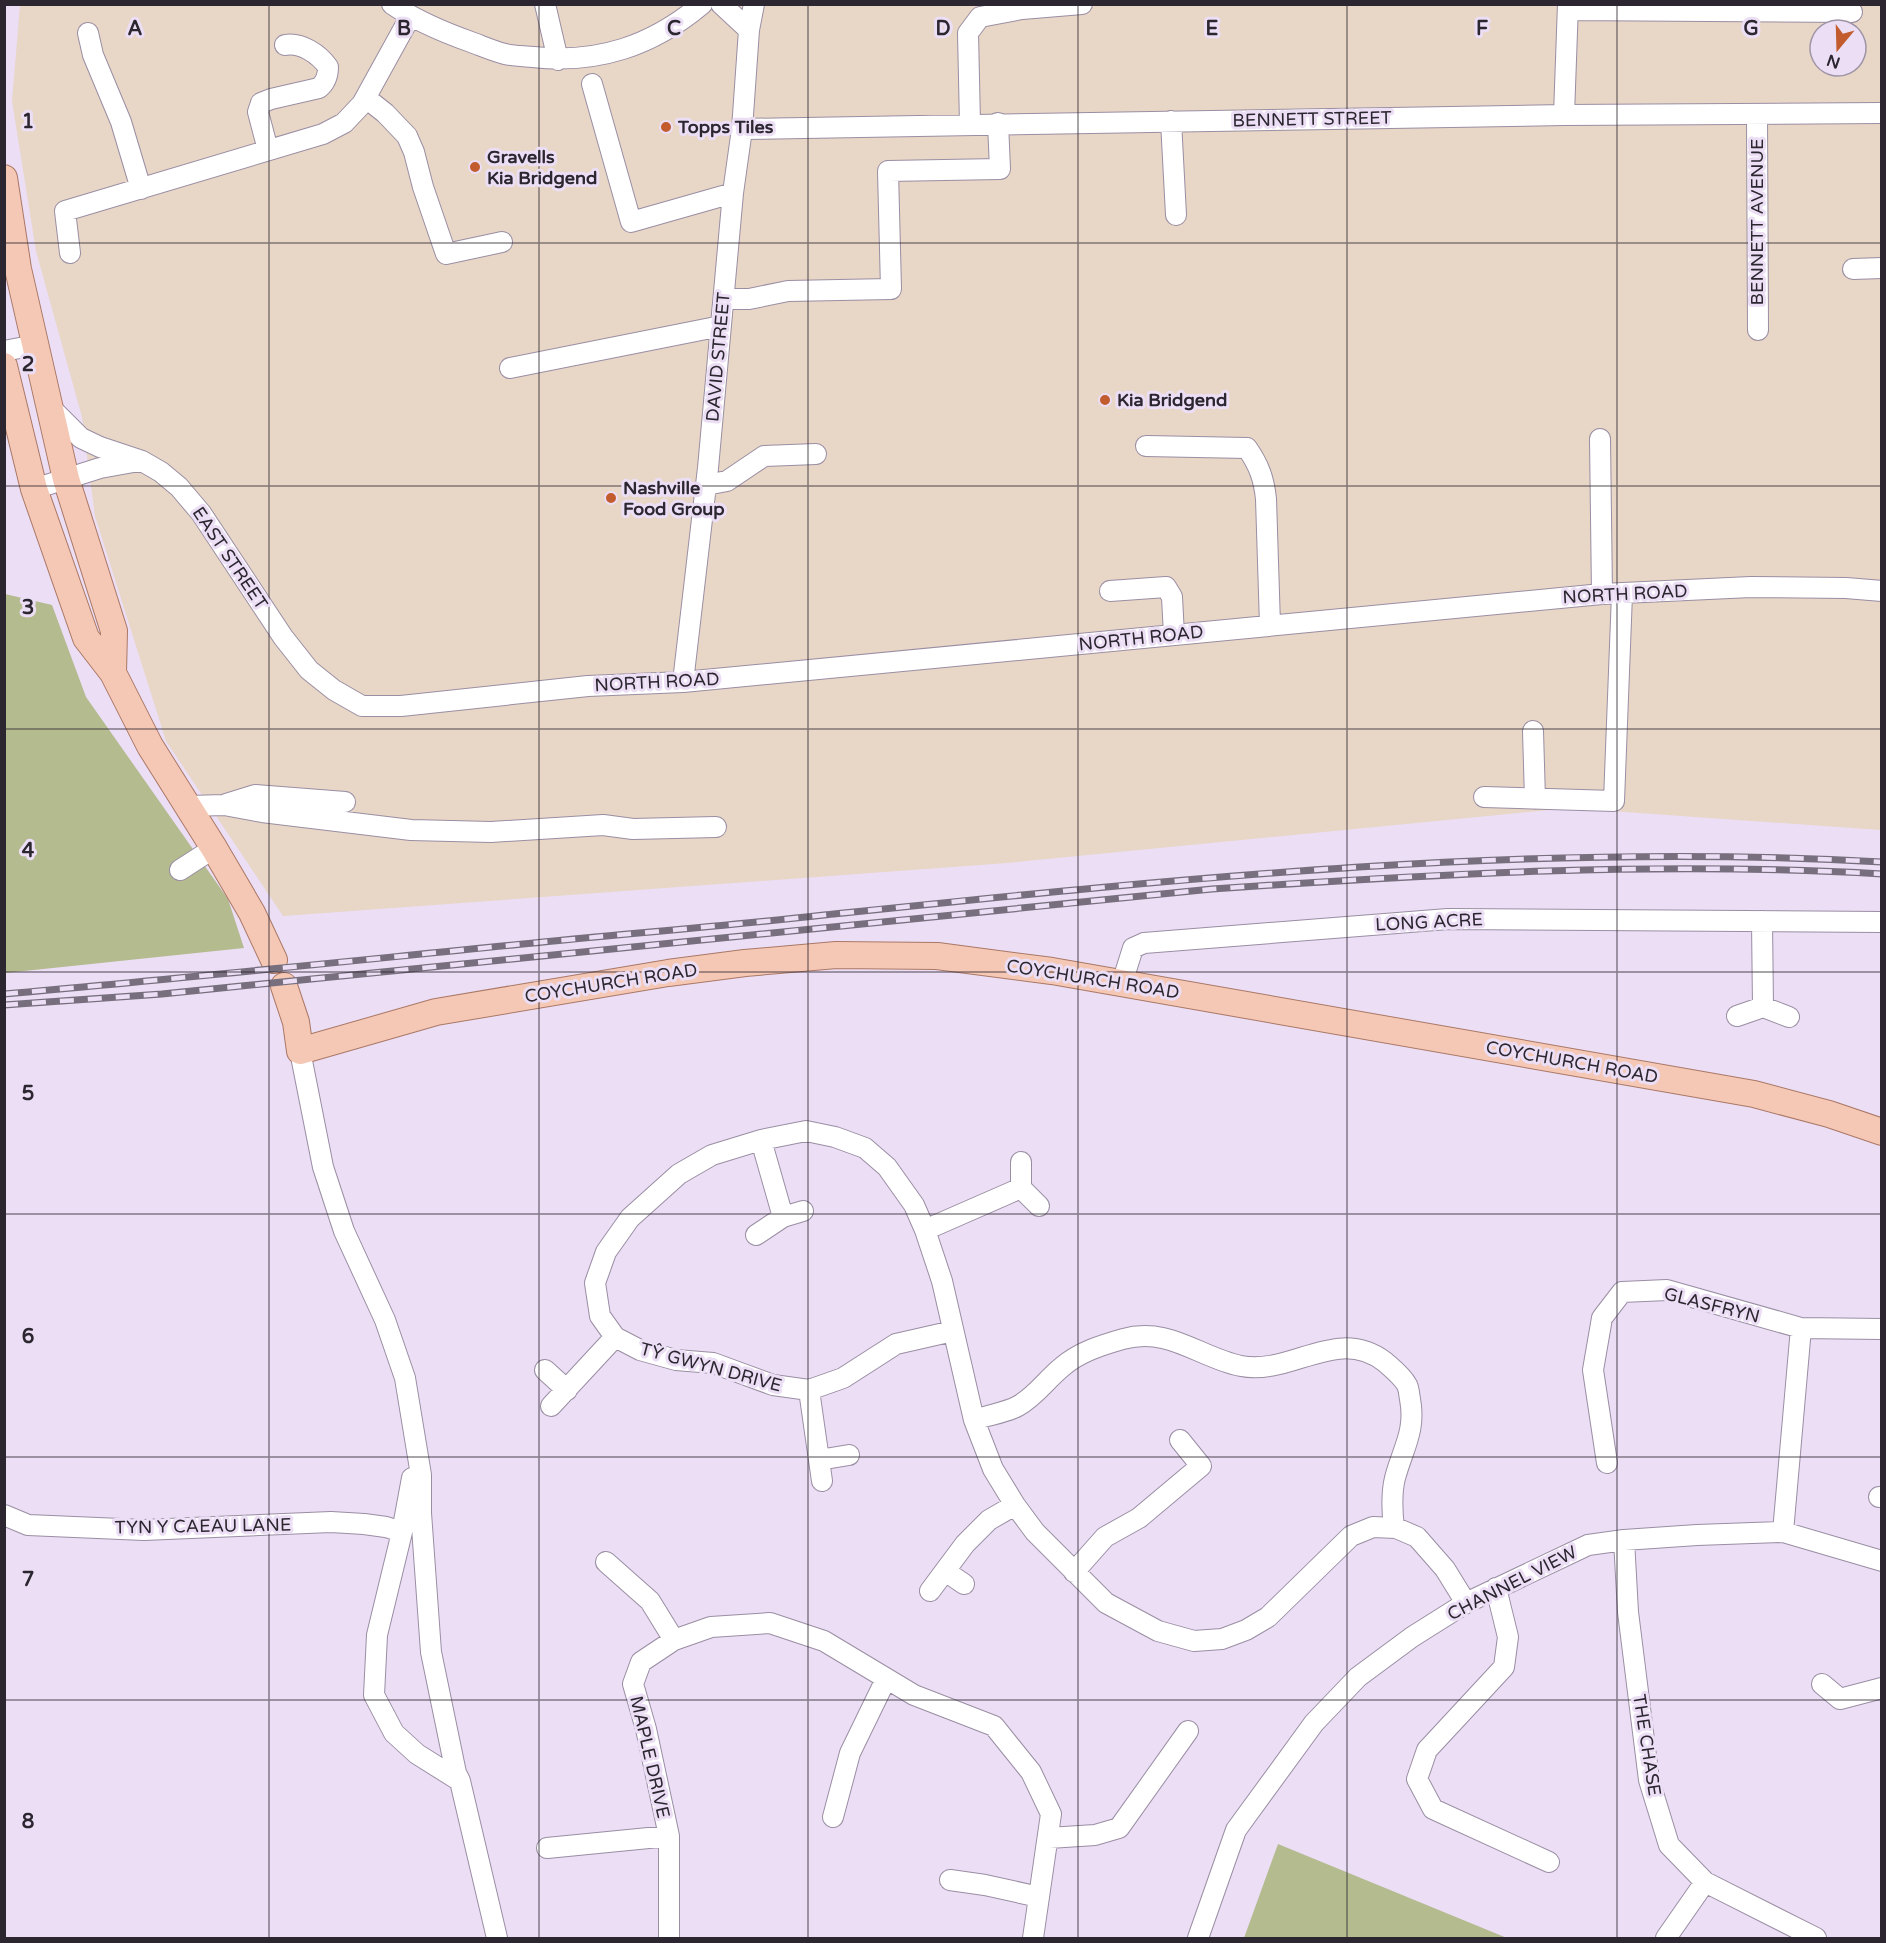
<svg xmlns="http://www.w3.org/2000/svg" width="1886" height="1943" font-family="'Varela Round',sans-serif">
  <style>
    .industrial { fill: #e8d6c6; fill-rule: evenodd }
    .green { fill: #b4bb8f }
    .lines { fill: none; stroke-linecap: round; stroke-linejoin: round }
    .minor-casing { stroke: #9a8ea3; stroke-width: 22 }
    .major-casing { stroke: #aa7866; stroke-width: 28 }
    .minor { stroke: #fff; stroke-width: 20 }
    .major { stroke: #f5c8b5; stroke-width: 26 }
    .rail-casing { stroke: #776f7e; stroke-width: 7 }
    .rail { stroke: #ebdef5; stroke-width: 4.5; stroke-dasharray: 14; stroke-linecap: butt }
    .grid { fill: none; stroke: #2b262f; stroke-width: 1.5; stroke-opacity: 0.55 }
    .poi-dot { fill: #c25c2e; stroke: #ebdef5; stroke-width: 2 }
    .labels { text-anchor: middle; dominant-baseline: central; stroke-width: 6; stroke-linejoin: round; paint-order: stroke }
    .street-label { font-size: 18px; fill: #2b262f; stroke: #ebdef5 }
    .poi-label { font-size: 18px; font-weight: bold; fill: #2b262f; stroke: #ebdef5; text-anchor: start }
    .grid-label { font-size: 20px; text-anchor: middle; font-weight: bold; fill: #2b262f; stroke: #ebdef5; stroke-width: 6; stroke-linejoin: round; paint-order: stroke }
  </style>
  <rect width="100%" height="100%" fill="#ebdef5"/>
  <path class="industrial" d="M 20,5 L 1881,5 L 1881,830 L 1569,808 L 1007,863 L 283,916 L 166,741 L 95,516 L 82,417 L 36,251 L 12,101 ZM 1820,30 L 1856,30 L 1856,66 L 1820,66 Z"/>
  <path class="green" d="M 5,594 L 52,605 L 86,697 L 228,899 L 244,948 L 5,973 Z
    M 1278,1844 L 1507,1938 L 1244,1938 Z"/>
  <g class="lines">
    <g class="minor-casing">
      <path id="minor" d="M 392,4 C 416,21 443,32 471,42 C 482,46 493,51 505,54 C 514,56 524,56 533,57 C 598,64 652,46 702,4
        M 545,4 L 558,60
        M 721,4 L 749,30
        M 1568,10 L 1852,12
        M 88,33 L 93,55 L 121,122 L 141,189
        M 592,84 L 631,222 L 733,193
        M 366,98 L 385,113 L 407,136 L 414,152 L 423,187 L 446,254 L 502,242
        M 1757,114 L 1758,330
        M 1564,115 L 1568,4
        M 1171,121 L 1176,215
        M 970,124 L 968,33 L 980,17 L 1022,9 L 1082,4
        M 742,129 L 1564,115 L 1882,113
        M 268,150 L 258,112 L 261,103 L 271,99 L 319,88 C 326,82 328,76 328,67 C 319,54 301,42 285,45
        M 70,253 L 65,211 L 323,134 L 344,123 L 362,104 L 410,17
        M 1853,269 L 1882,268
        M 724,299 L 749,299 L 788,291 L 891,289 L 888,171 L 1000,169 L 998,123
        M 4,351 L 35,345
        M 510,368 L 721,326
        M 51,408 L 81,438 L 100,447 L 142,461 L 161,472 L 179,487 L 201,513 L 283,637 L 309,670 L 334,690 L 362,706 L 401,706 L 588,686 L 683,682 L 1602,594 L 1751,587 L 1846,588 L 1882,591
        M 1600,439 L 1602,594
        M 1146,446 L 1247,448 C 1259,465 1264,479 1266,499 L 1270,625
        M 706,485 L 727,481 L 764,456 L 816,454
        M 34,489 L 100,468 L 139,461
        M 1110,591 L 1166,587 L 1172,597 L 1174,635
        M 683,682 L 708,468 L 733,193 L 742,129 L 749,30 L 754,4
        M 1533,731 L 1535,799
        M 1484,797 L 1614,801 L 1622,594
        M 226,804 L 255,795 L 345,802
        M 189,806 L 224,805 L 262,812 L 411,830 L 491,832 L 603,825 L 633,829 L 716,827
        M 180,870 L 214,848
        M 1762,921 L 1763,1007
        M 1122,983 L 1133,948 L 1144,943 L 1448,919 L 1882,922
        M 1737,1016 L 1763,1007 L 1789,1017
        M 300,1051 L 323,1167 L 344,1231 L 385,1320 L 405,1378 L 421,1475 L 421,1513 L 431,1652 L 456,1773 L 460,1781 L 497,1938
        M 761,1140 L 783,1217
        M 1021,1162 L 1021,1188 L 1039,1206
        M 925,1230 L 1021,1188
        M 756,1235 L 783,1217 L 803,1211
        M 953,1331 L 896,1344 L 843,1378 L 809,1390 L 773,1385 L 713,1363 L 676,1360 L 640,1350 L 615,1337 L 600,1316 L 595,1283 L 606,1252 L 630,1218 L 679,1174 L 712,1155 L 761,1140 L 806,1131 L 835,1137 L 865,1148 L 887,1167 L 914,1205 L 925,1230 L 942,1281 L 974,1420 L 993,1469 L 1015,1505 L 1035,1532 L 1106,1603 L 1158,1631 L 1194,1641 L 1222,1639 L 1246,1630 L 1268,1617 L 1351,1536 L 1373,1527 L 1396,1528 L 1417,1537 L 1445,1569 L 1466,1603
        M 545,1370 L 567,1390
        M 809,1390 L 822,1481
        M 551,1406 L 615,1337
        M 974,1420 C 988,1415 1005,1413 1018,1406 C 1036,1396 1046,1380 1062,1367 C 1079,1352 1102,1345 1123,1339 C 1169,1326 1200,1358 1241,1366 C 1291,1376 1337,1325 1385,1362 C 1393,1369 1402,1376 1407,1385 C 1409,1389 1409,1394 1410,1399 C 1416,1431 1403,1448 1395,1478 C 1391,1494 1392,1511 1394,1528
        M 819,1460 L 849,1455
        M 1607,1463 L 1593,1370 L 1602,1318 L 1622,1292 L 1667,1290 L 1801,1328 L 1882,1329
        M 412,1478 L 402,1532 L 377,1635 L 374,1695 L 394,1733 L 417,1754 L 460,1781
        M 1879,1497 L 1882,1497
        M 4,1515 L 28,1525 L 144,1530 L 331,1522 L 364,1524 L 386,1527 L 402,1532
        M 1783,1532 L 1801,1328
        M 1624,1540 L 1628,1612 L 1649,1780 L 1669,1845 L 1705,1882 L 1816,1938
        M 606,1562 L 650,1601 L 674,1640
        M 945,1571 L 964,1584
        M 1074,1572 L 1105,1537 L 1139,1518 L 1201,1466 L 1180,1440
        M 1496,1588 L 1508,1637 L 1504,1667 L 1427,1750 L 1417,1779 L 1433,1809 L 1549,1862
        M 930,1591 L 965,1544 L 989,1520 L 1015,1505
        M 1822,1684 L 1840,1699 L 1882,1688
        M 833,1817 L 850,1753 L 886,1679
        M 1049,1838 L 1095,1835 L 1119,1828 L 1188,1731
        M 547,1848 L 669,1836
        M 950,1880 L 985,1885 L 1039,1897
        M 669,1938 L 669,1836 L 646,1729 L 633,1684 L 641,1662 L 674,1640 L 711,1627 L 770,1623 L 824,1641 L 914,1695 L 994,1726 L 1031,1772 L 1051,1814 L 1033,1938
        M 1198,1938 L 1236,1830 L 1314,1723 L 1358,1677 L 1412,1637 L 1466,1603 L 1588,1545 L 1624,1540 L 1697,1535 L 1783,1532 L 1882,1561
        M 1666,1938 L 1705,1882"/>
    </g>
    <g class="major-casing">
      <path id="major" d="M 4,178 L 18,269 L 66,479 L 114,631 L 113,673
        M 4,366 L 34,489 L 86,638 L 113,673 L 150,746 L 214,848 L 252,913 L 274,960
        M 284,986 L 296,1022 L 300,1051 L 436,1012 L 668,973 L 745,963 L 836,955 L 937,956 L 1052,971 L 1754,1094 L 1829,1114 L 1882,1132"/>
    </g>
    <use href="#minor" class="minor"/>
    <use href="#major" class="major"/>
    <g class="rail-casing">
      <path id="rail" d="M 4,994 C 177,979 350,961 523,944 C 623,934 724,926 824,915 C 1175,879 1528,842 1882,862
        M 4,1005 L 162,994 L 1212,889 C 1435,874 1658,861 1882,874"/>
    </g>
    <use href="#rail" class="rail"/>
  </g>
  <path class="grid" d="M 269,4 L 269,1938M 539,4 L 539,1938M 808,4 L 808,1938M 1078,4 L 1078,1938M 1347,4 L 1347,1938M 1617,4 L 1617,1938M 4,243 L 1882,243M 4,486 L 1882,486M 4,729 L 1882,729M 4,972 L 1882,972M 4,1214 L 1882,1214M 4,1457 L 1882,1457M 4,1700 L 1882,1700"/>
  <g class="poi-dot">
    <circle cx="666" cy="127" r="6"/>
    <circle cx="475" cy="167" r="6"/>
    <circle cx="1105" cy="400" r="6"/>
    <circle cx="611" cy="498" r="6"/>
  </g>
  <g class="labels">
    <g class="street-label">
      <text transform="translate(1312 119) rotate(-1)">BENNETT STREET</text>
      <text transform="translate(1757 222) rotate(-90)">BENNETT AVENUE</text>
      <text transform="translate(718 357) rotate(-85)">DAVID STREET</text>
      <text transform="translate(230 558) rotate(56)">EAST STREET</text>
      <text transform="translate(1625 594) rotate(-3)">NORTH ROAD</text>
      <text transform="translate(1141 638) rotate(-6)">NORTH ROAD</text>
      <text transform="translate(657 682) rotate(-3)">NORTH ROAD</text>
      <text transform="translate(1429 922) rotate(-3)">LONG ACRE</text>
      <text transform="translate(1093 979) rotate(9)">COYCHURCH ROAD</text>
      <text transform="translate(611 983) rotate(-9)">COYCHURCH ROAD</text>
      <text transform="translate(1572 1062) rotate(10)">COYCHURCH ROAD</text>
      <text transform="translate(1712 1305) rotate(14)">GLASFRYN</text>
      <text transform="translate(711 1367) rotate(15)">TŶ GWYN DRIVE</text>
      <text transform="translate(203 1526) rotate(-1)">TYN Y CAEAU LANE</text>
      <text transform="translate(1512 1583) rotate(-27)">CHANNEL VIEW</text>
      <text transform="translate(1647 1745) rotate(81)">THE CHASE</text>
      <text transform="translate(650 1757) rotate(77)">MAPLE DRIVE</text>
    </g>
    <g class="poi-label">
      <text x="678" y="127">Topps Tiles</text>
      <text x="487" y="157">Gravells<tspan x="487" dy="21">Kia Bridgend</tspan></text>
      <text x="1117" y="400">Kia Bridgend</text>
      <text x="623" y="488">Nashville<tspan x="623" dy="21">Food Group</tspan></text>
    </g>
  </g>
  <g class="grid-label">
    <text x="135" y="35">A</text>
    <text x="404" y="35">B</text>
    <text x="674" y="35">C</text>
    <text x="943" y="35">D</text>
    <text x="1212" y="35">E</text>
    <text x="1482" y="35">F</text>
    <text x="1751" y="35">G</text>
    <text x="28" y="128">1</text>
    <text x="28" y="371">2</text>
    <text x="28" y="614">3</text>
    <text x="28" y="857">4</text>
    <text x="28" y="1100">5</text>
    <text x="28" y="1343">6</text>
    <text x="28" y="1586">7</text>
    <text x="28" y="1828">8</text>
  </g>
  <rect width="1886" height="1943" fill="none" stroke="#2b262f" stroke-width="12"/>
  <g transform="translate(1838 48) rotate(199)"><circle r="28" fill="#ebdef5" stroke="#9e94a6" stroke-width="1.5"/>
  <path d="M0-4.5L10 22L0 15L-10 22Z" fill="#c25c2e"/>
  <text y="-9" font-size="16" font-weight="bold" text-anchor="middle" fill="#2b262f">N</text>
  </g>
</svg>
